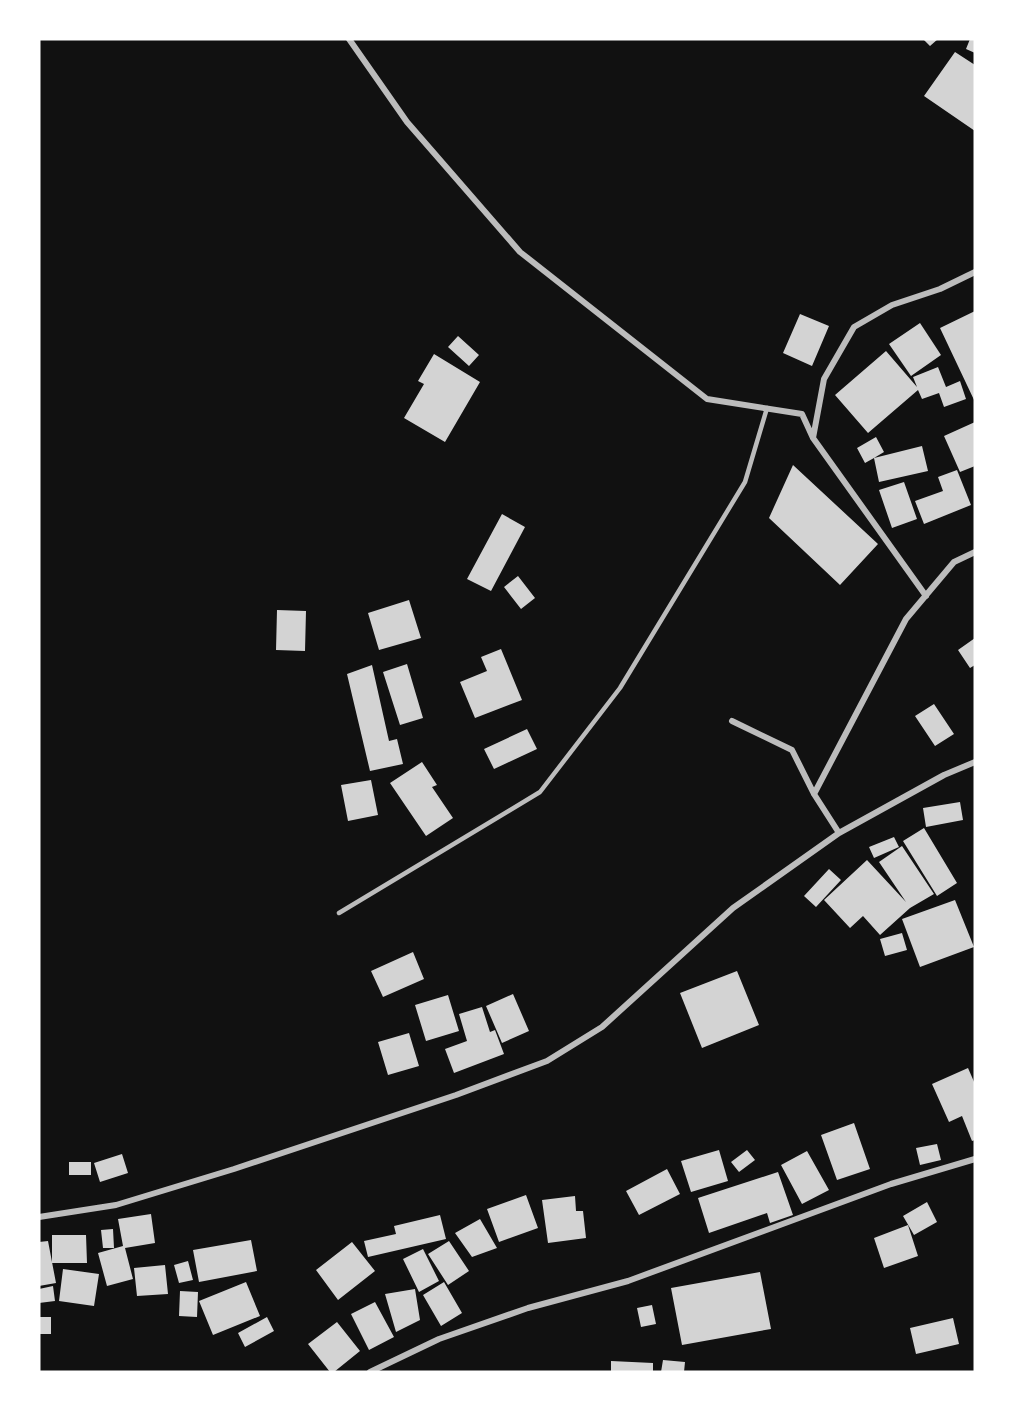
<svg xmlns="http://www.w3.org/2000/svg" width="1014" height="1411" font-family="'Sofia Sans Condensed',sans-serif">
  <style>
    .building { fill: #d3d3d3 }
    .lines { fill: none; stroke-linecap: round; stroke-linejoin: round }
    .service { stroke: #bcbcbc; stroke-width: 4.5 }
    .minor { stroke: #bcbcbc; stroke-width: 6 }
  </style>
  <rect width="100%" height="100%" fill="#111"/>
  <path class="building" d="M 923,39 L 938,39 L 930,46 Z
    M 970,39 L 975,39 L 975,53 L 966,49 Z
    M 955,52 L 975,65 L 975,131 L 924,96 Z
    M 975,311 L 975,402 L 940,328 Z
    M 800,314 L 829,326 L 812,366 L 783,353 Z
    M 920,323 L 941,355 L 911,376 L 889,344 Z
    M 458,336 L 479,355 L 469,366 L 448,347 Z
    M 886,351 L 917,387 L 913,377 L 938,367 L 946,387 L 960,381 L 966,399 L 944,407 L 939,393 L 922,399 L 918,390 L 868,433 L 835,395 Z
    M 434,354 L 480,382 L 445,442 L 404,418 L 424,384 L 418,381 Z
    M 975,422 L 975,466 L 960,472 L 944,436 Z
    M 876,437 L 884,452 L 874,458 L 922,446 L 928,471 L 879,482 L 874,458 L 865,463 L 857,448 Z
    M 793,465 L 878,544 L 840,585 L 769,518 Z
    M 957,470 L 971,505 L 924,524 L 915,501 L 943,491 L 938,477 Z
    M 904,482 L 917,519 L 892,528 L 879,490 Z
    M 502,514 L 525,527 L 491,591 L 467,579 Z
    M 518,576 L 535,598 L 521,609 L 504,587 Z
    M 409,600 L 421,638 L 379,650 L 368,613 Z
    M 277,610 L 306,611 L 305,651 L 276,650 Z
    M 975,638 L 975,665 L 970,668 L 958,650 Z
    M 501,649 L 522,700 L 475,718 L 460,682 L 487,671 L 481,657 Z
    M 407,664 L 423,718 L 400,725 L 383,672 Z
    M 372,665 L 389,741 L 397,739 L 403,764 L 370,771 L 347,674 Z
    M 934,704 L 954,734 L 935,746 L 915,716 Z
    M 527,729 L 537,749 L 494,769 L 484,749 Z
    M 422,762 L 437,785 L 432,787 L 453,818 L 426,836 L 390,783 Z
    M 371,780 L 378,815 L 348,821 L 341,785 Z
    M 960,802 L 963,820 L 926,827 L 923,808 Z
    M 924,828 L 957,883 L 937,896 L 903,841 Z
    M 894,837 L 899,847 L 874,858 L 869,847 Z
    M 902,846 L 934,894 L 910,908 L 880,935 L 863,916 L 850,928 L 824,900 L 867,860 L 906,902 L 879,862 Z
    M 829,869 L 841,880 L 816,907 L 804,896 Z
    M 955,900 L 974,947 L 920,967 L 902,919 Z
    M 902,933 L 907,950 L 885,956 L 880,939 Z
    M 413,952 L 424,979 L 383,997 L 371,971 Z
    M 737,971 L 759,1025 L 702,1048 L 680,993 Z
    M 513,994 L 529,1031 L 502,1043 L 486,1006 Z
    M 448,995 L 459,1031 L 426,1041 L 415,1005 Z
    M 482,1007 L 490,1032 L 495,1030 L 504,1054 L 454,1073 L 445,1049 L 467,1041 L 459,1014 Z
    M 409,1033 L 419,1066 L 388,1075 L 378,1042 Z
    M 968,1068 L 975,1084 L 975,1140 L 972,1141 L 962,1116 L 949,1122 L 932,1084 Z
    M 854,1123 L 870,1169 L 837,1180 L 821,1135 Z
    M 937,1144 L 941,1160 L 920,1165 L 916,1148 Z
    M 719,1150 L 728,1181 L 691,1192 L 681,1161 Z
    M 747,1150 L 755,1160 L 739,1172 L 731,1162 Z
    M 807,1151 L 829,1190 L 802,1204 L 781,1165 Z
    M 122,1154 L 128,1173 L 100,1182 L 94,1163 Z
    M 69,1162 L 91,1162 L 91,1175 L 69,1175 Z
    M 667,1169 L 680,1194 L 639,1215 L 626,1191 Z
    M 778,1172 L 793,1215 L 770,1223 L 767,1213 L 709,1233 L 698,1198 Z
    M 526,1195 L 538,1228 L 499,1242 L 487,1209 Z
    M 575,1196 L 576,1211 L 583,1211 L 586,1238 L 548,1243 L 542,1200 Z
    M 927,1202 L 937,1222 L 914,1235 L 903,1216 Z
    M 151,1214 L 155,1243 L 125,1248 L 133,1279 L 107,1286 L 98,1253 L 123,1246 L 118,1219 Z
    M 440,1215 L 446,1239 L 368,1257 L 364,1241 L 396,1234 L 394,1226 Z
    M 480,1219 L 497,1248 L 472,1257 L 455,1233 Z
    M 908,1225 L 918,1256 L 884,1268 L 874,1238 Z
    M 113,1229 L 114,1248 L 103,1248 L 101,1230 Z
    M 52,1235 L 86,1235 L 87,1263 L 52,1263 Z
    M 251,1240 L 257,1271 L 199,1282 L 193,1250 Z
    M 48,1241 L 56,1283 L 39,1286 L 39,1242 Z
    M 449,1241 L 469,1271 L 448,1285 L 428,1254 Z
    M 352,1242 L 375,1271 L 338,1300 L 316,1270 Z
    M 423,1249 L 439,1281 L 419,1292 L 403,1259 Z
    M 188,1261 L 193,1280 L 179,1283 L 174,1265 Z
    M 165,1265 L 168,1294 L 137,1296 L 134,1268 Z
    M 63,1269 L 99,1274 L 94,1306 L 59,1301 Z
    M 760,1272 L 771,1329 L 682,1345 L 671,1288 Z
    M 246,1282 L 260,1316 L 213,1335 L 199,1301 Z
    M 444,1282 L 462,1313 L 441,1326 L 423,1295 Z
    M 53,1286 L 55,1301 L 39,1303 L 39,1289 Z
    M 415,1289 L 420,1320 L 396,1332 L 385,1294 Z
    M 180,1291 L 198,1292 L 197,1317 L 179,1316 Z
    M 375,1302 L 394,1337 L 369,1350 L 351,1314 Z
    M 652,1305 L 656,1324 L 641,1327 L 637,1308 Z
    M 39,1317 L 51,1317 L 51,1334 L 39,1334 Z
    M 267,1317 L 274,1331 L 245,1347 L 238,1333 Z
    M 953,1318 L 959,1344 L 916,1354 L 910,1328 Z
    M 337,1322 L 360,1351 L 334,1372 L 330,1372 L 308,1344 Z
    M 663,1360 L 685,1362 L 684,1372 L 661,1372 Z
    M 611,1361 L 653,1363 L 653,1372 L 611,1372 Z"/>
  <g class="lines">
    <path class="service" d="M 339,913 L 540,792 L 620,688 L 745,482 L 767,408"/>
    <path class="minor" d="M 349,39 L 407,122 L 520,252 L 707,399 L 802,414 L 813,438 L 926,596
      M 813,438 L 824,379 L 854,327 L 892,305 L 940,289 L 975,272
      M 732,721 L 792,750 L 814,794 L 839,833
      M 814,794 L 906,619 L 954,562 L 975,552
      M 39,1217 L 116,1205 L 234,1169 L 456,1095 L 547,1061 L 602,1027 L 733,908 L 839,833 L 944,775 L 975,762
      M 370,1372 L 439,1339 L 528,1308 L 628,1281 L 891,1184 L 975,1159"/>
  </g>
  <rect width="1014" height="1411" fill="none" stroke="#ffffff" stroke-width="81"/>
</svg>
